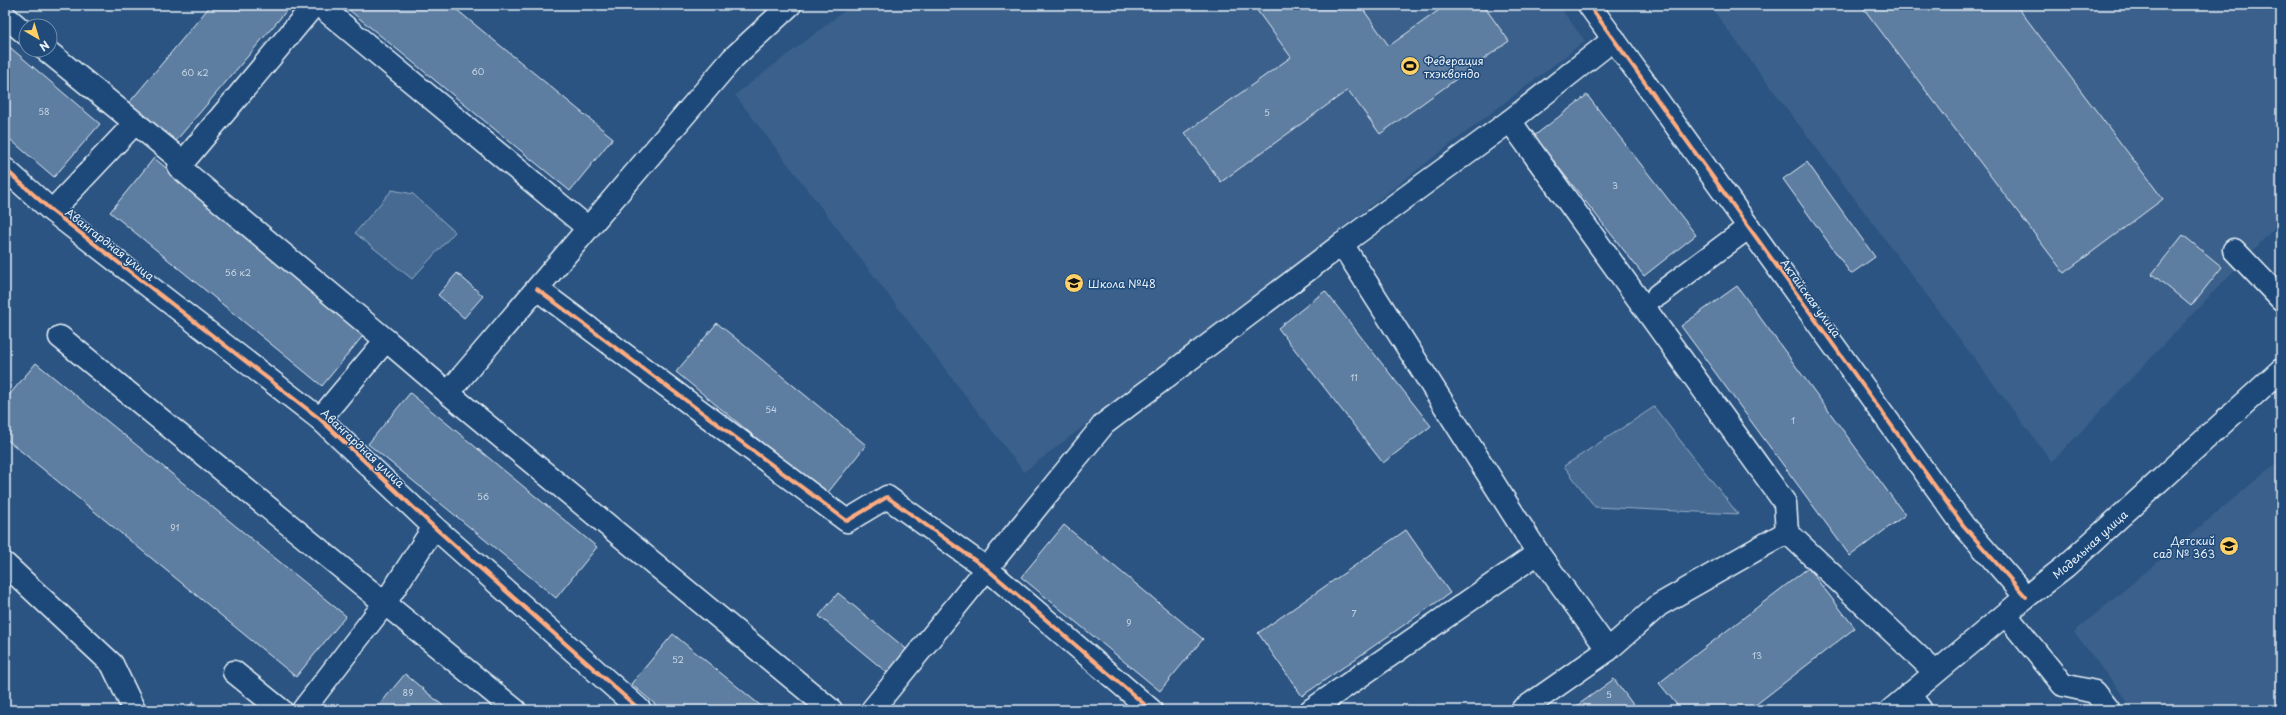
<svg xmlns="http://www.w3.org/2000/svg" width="2286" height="715" font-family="'Playpen Sans',sans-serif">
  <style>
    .built { fill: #3a608b }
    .green { fill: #476b93; stroke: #98aec6 }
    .building { fill: #5d7da1; stroke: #e8f1f8 }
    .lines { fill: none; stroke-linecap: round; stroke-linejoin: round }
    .minor-casing { stroke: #e8f1f8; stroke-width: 25 }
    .minor { stroke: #1f4a7a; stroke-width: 22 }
    .cycleway-casing { stroke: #1f4a7a; stroke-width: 6 }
    .cycleway { stroke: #ffac80; stroke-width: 4 }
    .labels { text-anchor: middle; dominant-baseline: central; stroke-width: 3; stroke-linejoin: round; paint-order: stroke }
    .number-label { font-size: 9px; fill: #c5d4e2 }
    .poi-label { font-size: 11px; fill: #e8f1f8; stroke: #1f4a7a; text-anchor: start }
    .street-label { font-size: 11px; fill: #e8f1f8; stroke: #1f4a7a }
  </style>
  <rect width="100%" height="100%" fill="#2b5482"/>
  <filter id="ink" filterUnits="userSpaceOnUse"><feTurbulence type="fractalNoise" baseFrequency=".025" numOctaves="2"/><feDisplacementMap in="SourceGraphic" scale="8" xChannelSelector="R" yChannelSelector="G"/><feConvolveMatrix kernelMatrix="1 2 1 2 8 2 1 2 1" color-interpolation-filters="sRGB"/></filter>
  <g filter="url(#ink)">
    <path class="built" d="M 852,5 L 1558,5 L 1585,41 L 1024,472 L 735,95 Z
      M 1709,5 L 2281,5 L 2281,221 L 2052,462 Z
      M 2281,459 L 2281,710 L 2134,710 L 2074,632 Z"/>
    <path class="green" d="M 392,190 L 413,194 L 455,232 L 412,279 L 355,233 Z
      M 1654,407 L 1738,514 L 1595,507 L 1564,466 Z"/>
    <path class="building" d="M 211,5 L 284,5 L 288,9 L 174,143 L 128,104 Z
      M 343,5 L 451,5 L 613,138 L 570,191 Z
      M 1253,5 L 1360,5 L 1389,46 L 1446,5 L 1483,5 L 1509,41 L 1380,134 L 1348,90 L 1221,182 L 1185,133 L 1291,57 Z
      M 1861,5 L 2016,5 L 2163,199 L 2064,273 Z
      M 5,43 L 100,124 L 54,177 L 5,135 Z
      M 1587,95 L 1696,235 L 1644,276 L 1534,136 Z
      M 154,158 L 366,332 L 322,386 L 110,212 Z
      M 1807,162 L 1875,257 L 1851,274 L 1783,179 Z
      M 2183,235 L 2222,267 L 2191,306 L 2152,274 Z
      M 457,273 L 483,296 L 464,318 L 438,295 Z
      M 1737,286 L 1905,515 L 1850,556 L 1681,326 Z
      M 1325,291 L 1431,426 L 1383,463 L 1278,328 Z
      M 717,323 L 866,445 L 826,495 L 676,372 Z
      M 36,363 L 346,616 L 296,677 L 5,438 L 5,400 Z
      M 410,393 L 597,547 L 556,598 L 368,444 Z
      M 1064,525 L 1203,639 L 1160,691 L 1021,577 Z
      M 1406,530 L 1450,593 L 1302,696 L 1258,633 Z
      M 1808,568 L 1855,628 L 1749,710 L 1681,710 L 1659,683 Z
      M 838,593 L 910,652 L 891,676 L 819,616 Z
      M 673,634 L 766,710 L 662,710 L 631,684 Z
      M 405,674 L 448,710 L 375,710 Z
      M 1614,679 L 1637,710 L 1571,710 Z
      M 193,702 L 202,710 L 186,710 Z"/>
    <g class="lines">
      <g class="minor-casing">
        <g id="minor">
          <path d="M 314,5 L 179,167 L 386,340"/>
          <path d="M 319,5 L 588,228"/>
          <path d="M 1589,5 L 1963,525 L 2026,597"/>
          <path d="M 5,16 L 26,34"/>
          <path d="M 46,50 L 182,161"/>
          <path d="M 1510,121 L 1785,503 L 1787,532"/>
          <path d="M 5,169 L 52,211 L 320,419 L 434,527 L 640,710"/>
          <path d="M 52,211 L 135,123"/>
          <path d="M 2234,250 L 2281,299"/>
          <path d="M 537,289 L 847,521 L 887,497 L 987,569 L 1151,710"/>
          <path d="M 1658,295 L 1749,227"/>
          <path d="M 60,337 L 515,710"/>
          <path d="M 448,393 L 831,710"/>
          <path d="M 320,419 L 386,340 L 448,393 L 733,58 L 790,5"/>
          <path d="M 5,564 L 112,664 L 134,710"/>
          <path d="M 2006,615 L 2063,685 L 2095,692 L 2109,710"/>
          <path d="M 1608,650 L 1538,553 L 1342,244 L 1510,121 L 1614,39"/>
          <path d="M 234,672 L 281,710"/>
          <path d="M 1909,694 L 1921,710"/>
          <path d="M 303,710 L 385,603 L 434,527"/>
          <path d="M 872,710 L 1104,424 L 1342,244"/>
          <path d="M 1311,710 L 1538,553"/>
          <path d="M 1522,710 L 1608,650 L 1659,605 L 1787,532 L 1935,672"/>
          <path id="s1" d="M 1891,710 L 2026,597 L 2066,566 L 2281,370"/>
        </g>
      </g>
      <use href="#minor" class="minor"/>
      <g class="cycleway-casing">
        <path id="cycleway" d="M 1589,5 L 1963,525 L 2026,597
          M 5,169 L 52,211 L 320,419 L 434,527 L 640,710
          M 537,289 L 847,521 L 887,497 L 987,569 L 1151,710"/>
      </g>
      <use href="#cycleway" class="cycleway"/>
    </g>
  </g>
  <defs>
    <g id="stadium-disc" transform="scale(1)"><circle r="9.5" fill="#ffd166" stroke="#1f4a7a"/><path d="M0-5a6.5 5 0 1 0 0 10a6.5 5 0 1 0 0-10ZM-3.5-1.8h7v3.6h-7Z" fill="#111"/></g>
    <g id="school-disc" transform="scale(1)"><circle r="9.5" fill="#ffd166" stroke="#1f4a7a"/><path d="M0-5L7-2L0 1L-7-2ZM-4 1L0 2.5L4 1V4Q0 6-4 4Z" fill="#111"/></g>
  </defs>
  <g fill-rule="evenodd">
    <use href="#stadium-disc" x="1410" y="66"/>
    <use href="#school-disc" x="1074" y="283"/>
    <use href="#school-disc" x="2229" y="546"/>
  </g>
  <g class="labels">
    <g class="number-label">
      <text x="478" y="71">60</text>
      <text x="195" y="72">60 к2</text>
      <text x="44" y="111">58</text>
      <text x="1267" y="112">5</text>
      <text x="1615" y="185">3</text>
      <text x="238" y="272">56 к2</text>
      <text x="1354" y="377">11</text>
      <text x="771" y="409">54</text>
      <text x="1793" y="420">1</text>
      <text x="483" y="496">56</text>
      <text x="175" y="527">91</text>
      <text x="1354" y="613">7</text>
      <text x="1129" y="622">9</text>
      <text x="1757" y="655">13</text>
      <text x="678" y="659">52</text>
      <text x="408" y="692">89</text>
      <text x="1609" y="694">5</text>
    </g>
    <g class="poi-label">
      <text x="1424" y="60">Федерация<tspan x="1424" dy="13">тхэквондо</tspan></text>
      <text x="1088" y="283">Школа №48</text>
      <text x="2215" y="540" text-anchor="end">Детский<tspan x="2215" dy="13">сад № 363</tspan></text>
    </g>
    <g class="street-label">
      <text transform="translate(110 244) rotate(38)">Авангардная улица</text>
      <text transform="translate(1811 298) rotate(54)">Актайская улица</text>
      <text transform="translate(363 448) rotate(43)">Авангардная улица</text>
      <text stroke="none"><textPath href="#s1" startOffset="259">Модельная улица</textPath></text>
    </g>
  </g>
  <rect width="2286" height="715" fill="none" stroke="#1f4a7a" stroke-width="20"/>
  <rect x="10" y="10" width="2266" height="695" fill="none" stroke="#e8f1f8" stroke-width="1.5" filter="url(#ink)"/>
  <g transform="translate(38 38) rotate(142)"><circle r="19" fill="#1f4a7a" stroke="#6f8dac"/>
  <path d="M0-3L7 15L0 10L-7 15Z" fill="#ffd166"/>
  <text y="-6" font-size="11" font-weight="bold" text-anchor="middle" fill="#e8f1f8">N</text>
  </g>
</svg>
